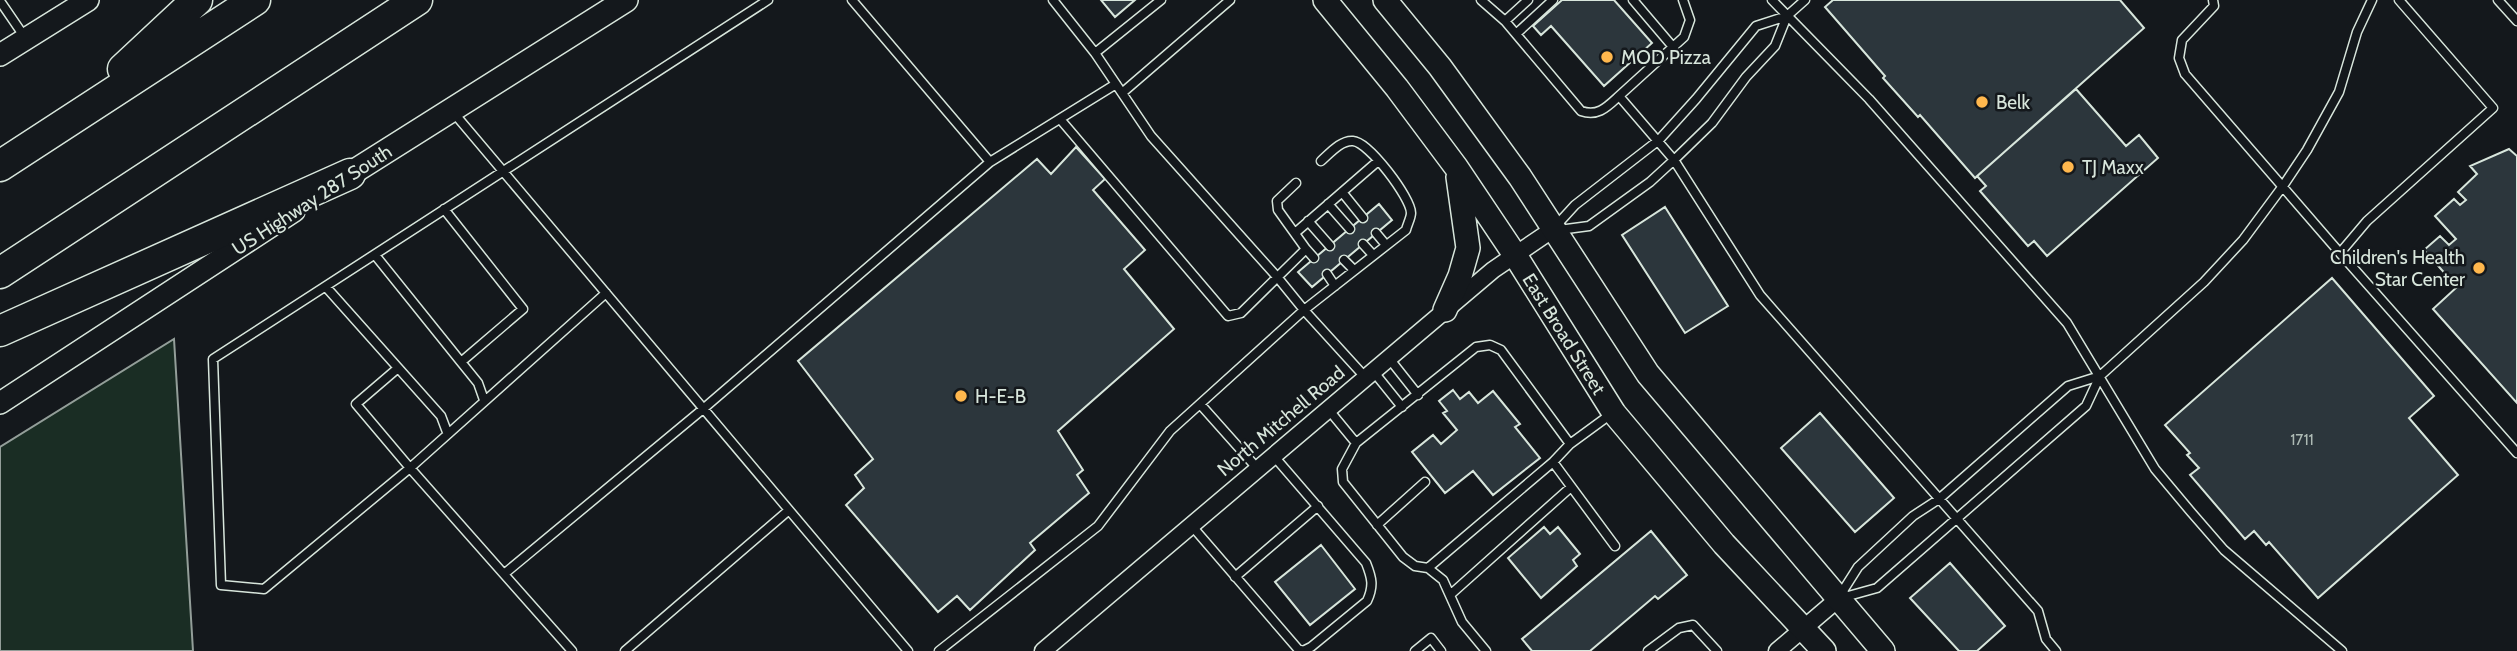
<svg xmlns="http://www.w3.org/2000/svg" width="2517" height="651" font-family="Cabin,sans-serif">
  <style>
    .green { fill: #1a2d24; stroke: #939e99; stroke-width: 2 }
    .building { fill: #2c363c; stroke: #d8e6dc; stroke-width: 2 }
    .lines { fill: none; stroke-linecap: round; stroke-linejoin: round }
    .service-casing { stroke: #d8e6dc; stroke-width: 11 }
    .minor-casing { stroke: #d8e6dc; stroke-width: 19 }
    .tertiary-casing { stroke: #d8e6dc; stroke-width: 24 }
    .secondary-casing { stroke: #d8e6dc; stroke-width: 26 }
    .motorway-casing { stroke: #d8e6dc; stroke-width: 33 }
    .service { stroke: #14181c; stroke-width: 8 }
    .minor { stroke: #14181c; stroke-width: 16 }
    .tertiary { stroke: #14181c; stroke-width: 21 }
    .secondary { stroke: #14181c; stroke-width: 23 }
    .motorway { stroke: #14181c; stroke-width: 30 }
    .poi-dot { fill: #ffb74d; stroke: #14181c; stroke-width: 2.5 }
    .labels { text-anchor: middle; dominant-baseline: central; stroke-width: 5; stroke-linejoin: round; paint-order: stroke }
    .number-label { font-size: 16px; fill: #adbab4 }
    .poi-label { font-size: 19px; fill: #d8e6dc; stroke: #14181c; text-anchor: start }
    .street-label { font-size: 19px; fill: #d8e6dc; stroke: #14181c }
  </style>
  <rect width="100%" height="100%" fill="#14181c"/>
  <path class="green" d="M 174,339 L 193,651 L 0,651 L 0,447 Z"/>
  <path class="building" d="M 1101,0 L 1135,0 L 1115,17 Z
    M 1562,0 L 1614,0 L 1652,43 L 1604,86 L 1551,26 L 1541,35 L 1533,26 Z
    M 1833,0 L 2120,0 L 2144,28 L 1975,178 L 1920,115 L 1918,117 L 1883,78 L 1885,76 L 1825,7 Z
    M 2076,89 L 2126,146 L 2139,135 L 2158,158 L 2047,256 L 2034,241 L 2028,246 L 1980,191 L 1986,186 L 1977,176 Z
    M 1076,147 L 1105,179 L 1093,190 L 1145,250 L 1124,269 L 1174,329 L 1058,431 L 1083,470 L 1077,475 L 1089,493 L 1030,543 L 1035,550 L 970,610 L 957,596 L 938,612 L 846,505 L 864,488 L 855,475 L 873,459 L 798,361 L 1037,159 L 1051,174 Z
    M 2509,149 L 2517,156 L 2517,403 L 2433,309 L 2457,287 L 2424,250 L 2440,236 L 2449,245 L 2456,239 L 2435,216 L 2454,199 L 2460,205 L 2466,200 L 2458,192 L 2477,174 L 2470,166 Z
    M 1379,204 L 1392,220 L 1312,287 L 1298,272 Z
    M 1665,207 L 1728,306 L 1685,333 L 1622,235 Z
    M 2332,278 L 2434,396 L 2409,418 L 2458,475 L 2318,598 L 2269,542 L 2266,545 L 2254,531 L 2245,539 L 2190,475 L 2199,468 L 2187,455 L 2190,453 L 2165,425 Z
    M 1453,390 L 1460,399 L 1469,392 L 1478,403 L 1493,391 L 1520,424 L 1515,427 L 1540,458 L 1493,495 L 1473,471 L 1445,493 L 1412,452 L 1433,435 L 1441,444 L 1457,430 L 1443,413 L 1447,411 L 1439,401 Z
    M 1820,413 L 1894,498 L 1855,532 L 1781,448 Z
    M 1544,527 L 1550,534 L 1558,527 L 1580,554 L 1573,560 L 1577,566 L 1541,598 L 1508,558 Z
    M 1651,531 L 1687,575 L 1658,599 L 1655,596 L 1590,651 L 1532,651 L 1522,639 Z
    M 1321,545 L 1355,589 L 1310,625 L 1275,582 Z
    M 1950,563 L 2005,626 L 1977,651 L 1959,651 L 1910,598 Z"/>
  <g class="lines">
    <g class="service-casing">
      <path id="service" d="M 1053,0 L 1095,53 L 1151,136 L 1278,278 L 1304,310 L 1406,230 C 1407,225 1411,218 1411,213 C 1411,198 1369,142 1353,141 C 1341,140 1330,153 1321,161
        M 1481,0 L 1505,21
        M 1528,0 L 1505,21 L 1581,111 C 1598,117 1607,107 1619,96 L 1674,160 L 1760,295 L 2038,611 L 2046,639 L 2056,651
        M 1633,0 L 1673,47
        M 1772,0 L 1869,99 L 2067,323 L 2155,469 L 2191,512 L 2224,550 L 2342,651
        M 2213,0 L 2214,6 L 2182,40 L 2179,58 L 2185,74 L 2340,253
        M 2399,0 L 2493,108 L 2367,221 L 2340,253 L 2517,453
        M 2498,0 L 2517,21
        M 0,1 L 26,39
        M 1516,34 L 1553,0
        M 1095,53 L 1161,0
        M 1122,93 L 1230,0
        M 1619,96 L 1684,37 L 1690,20 L 1683,0
        M 453,112 L 908,651
        M 1060,119 L 1228,316 L 1241,313 L 1306,249 L 1278,210 L 1277,201 L 1296,183
        M 990,162 L 1116,84
        M 1342,192 L 1363,218
        M 1328,204 L 1350,229
        M 1308,221 L 1330,246
        M 1554,228 L 1575,205 L 1659,140 L 1696,99 L 1756,26 L 1787,16 L 1805,0
        M 1559,230 L 1589,226 L 1650,182 L 1674,160 L 1712,123 L 1746,77 L 1775,46 L 1787,16
        M 1295,233 L 1378,161
        M 1376,233 L 1386,245
        M 1363,244 L 1373,255
        M 1306,249 L 1314,258
        M 375,255 L 461,362 L 523,309 L 444,209
        M 1344,260 L 1354,270
        M 1327,274 L 1335,286
        M 326,287 L 441,416 L 447,432
        M 1388,357 L 1418,395
        M 461,362 L 478,383 L 484,400
        M 398,368 L 356,404 L 410,468 L 264,589 L 221,585 L 213,359 L 768,0
        M 1373,371 L 1402,407
        M 1200,404 L 1257,468
        M 1328,409 L 1356,443 L 1342,469 L 1343,482 L 1403,557 L 1415,566 L 1428,568 L 1443,580 L 1462,622 L 1486,651
        M 1356,443 L 1476,347 L 1490,345 L 1501,350 L 1570,444
        M 1553,462 L 1615,546
        M 1191,525 L 1298,649 L 1303,651 L 1311,647 L 1367,601 C 1374,586 1372,578 1366,563 L 1273,455
        M 1377,525 L 1425,482
        M 1428,568 L 1553,462 L 1570,444 L 1611,414
        M 504,574 L 703,409 L 990,162 L 852,0
        M 1235,577 L 1318,506
        M 1450,595 L 1571,487
        M 1839,597 L 1858,567 L 1913,516 L 1939,499 L 2068,386 L 2100,376
        M 1841,598 L 1877,588 L 2086,406 L 2100,376 L 2204,282 L 2243,240 L 2283,186 L 2307,150 L 2339,92 L 2357,32 L 2372,0
        M 572,651 L 410,468 L 606,293
        M 625,651 L 789,510
        M 939,651 L 1098,526 L 1170,431 L 1304,310 L 1365,377
        M 1415,651 L 1431,638 L 1441,651
        M 1648,651 L 1679,628 L 1693,625 L 1717,651"/>
    </g>
    <g class="minor-casing">
      <path id="minor" d="M 1043,651 L 1493,270 L 1552,230
        M 1777,651 L 1838,599"/>
    </g>
    <g class="tertiary-casing">
      <path id="tertiary" d="M 0,55 L 88,0
        M 0,403 L 294,211"/>
    </g>
    <g class="secondary-casing">
      <path id="secondary" d="M 1325,0 L 1397,88 L 1456,167 L 1515,255 L 1614,413 L 1724,544 L 1824,651
        M 1385,0 L 1440,67 L 1520,177 L 1648,374 L 1883,651
        M 350,174 L 626,0
        M 1445,310 L 1460,276 L 1468,248 L 1458,177"/>
    </g>
    <g class="motorway-casing">
      <path id="motorway" d="M 123,69 L 197,0
        M 0,166 L 255,0
        M 0,273 L 417,0
        M 0,331 L 350,174"/>
    </g>
    <use href="#service" class="service"/>
    <use href="#minor" class="minor"/>
    <use href="#tertiary" class="tertiary"/>
    <use href="#secondary" class="secondary"/>
    <use href="#motorway" class="motorway"/>
  </g>
  <g class="poi-dot">
    <circle cx="1607" cy="57" r="7"/>
    <circle cx="1982" cy="102" r="7"/>
    <circle cx="2068" cy="167" r="7"/>
    <circle cx="2479" cy="268" r="7"/>
    <circle cx="961" cy="396" r="7"/>
  </g>
  <g class="labels">
    <g class="number-label">
      <text x="2302" y="439">1711</text>
    </g>
    <g class="poi-label">
      <text x="1621" y="57">MOD Pizza</text>
      <text x="1996" y="102">Belk</text>
      <text x="2082" y="167">TJ Maxx</text>
      <text x="2465" y="257" text-anchor="end">Children's Health<tspan x="2465" dy="22">Star Center</tspan></text>
      <text x="975" y="396">H-E-B</text>
    </g>
    <g class="street-label">
      <text transform="translate(312 200) rotate(-33)">US Highway 287 South</text>
      <text transform="translate(1564 334) rotate(58)">East Broad Street</text>
      <text transform="translate(1281 421) rotate(-40)">North Mitchell Road</text>
    </g>
  </g>
</svg>
